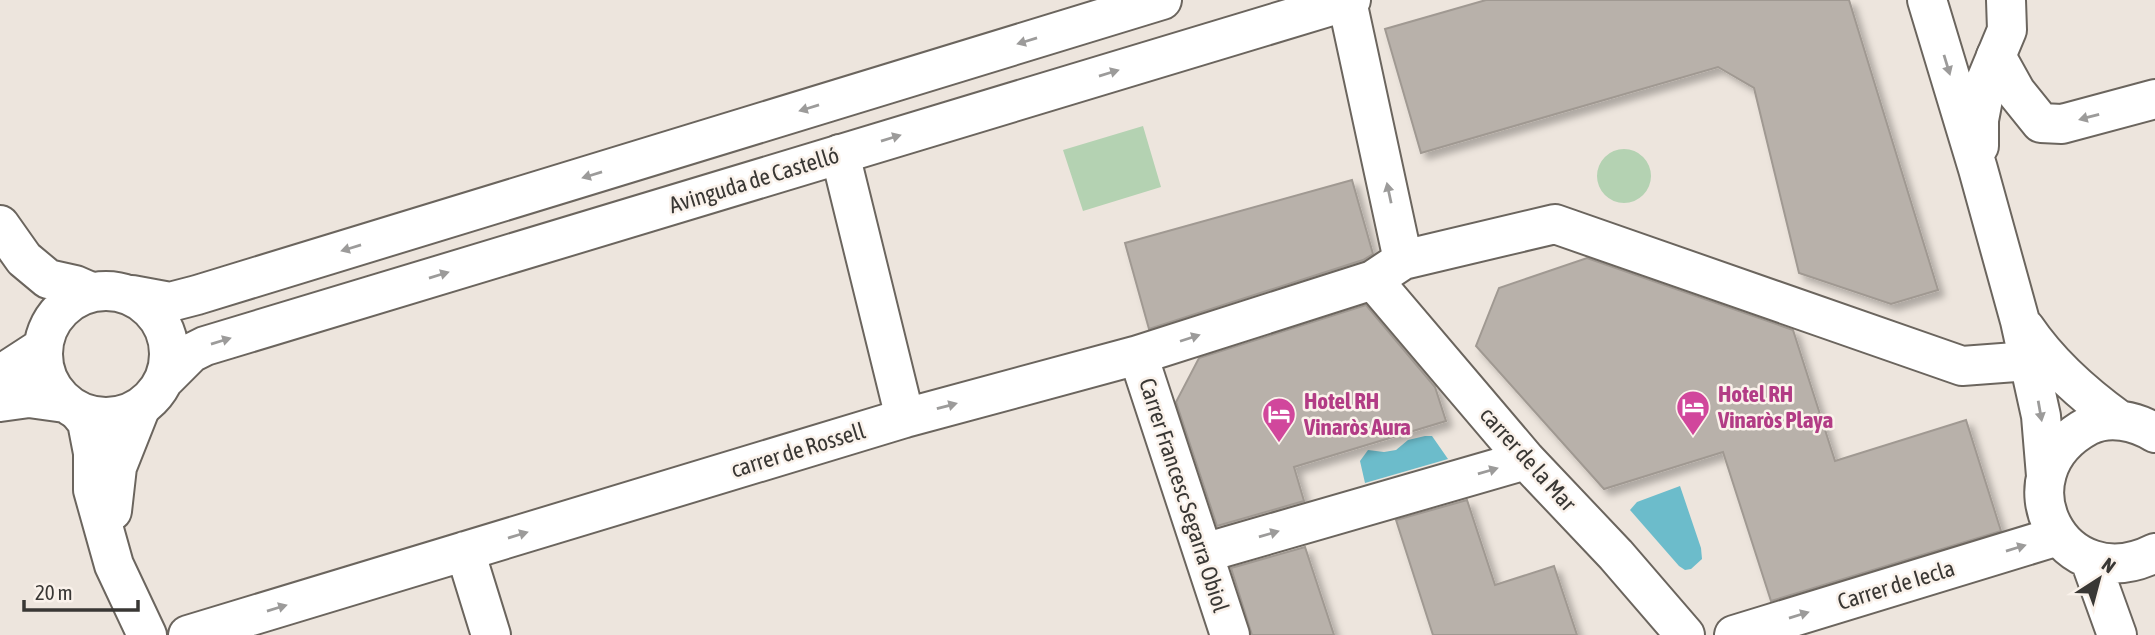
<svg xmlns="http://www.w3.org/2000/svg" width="2155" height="635" font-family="'Asap Condensed',sans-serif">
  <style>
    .green { fill: #b4d2b2 }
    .water { fill: #6cbccb }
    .building { fill: #b8b1aa; stroke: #a09992; stroke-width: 2; filter: url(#shadow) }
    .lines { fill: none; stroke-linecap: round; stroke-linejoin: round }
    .street-casing { stroke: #6b655e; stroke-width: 42 }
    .secondary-casing { stroke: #6b655e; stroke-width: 42 }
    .street { stroke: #fff; stroke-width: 38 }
    .secondary { stroke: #fff; stroke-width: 38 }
    .oneway { fill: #9c9b9a }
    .labels { text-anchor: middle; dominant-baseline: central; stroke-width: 5; stroke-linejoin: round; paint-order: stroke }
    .street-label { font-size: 23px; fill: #393734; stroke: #faf2eb }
    .hotel-label { font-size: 23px; font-weight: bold; fill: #b23c85; stroke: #faf2eb; text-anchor: start }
  </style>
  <defs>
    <filter id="shadow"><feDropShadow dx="6" dy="6" stdDeviation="3.5" flood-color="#0004"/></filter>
  </defs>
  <rect width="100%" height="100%" fill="#ede5dd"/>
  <path class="green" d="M 1143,126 L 1161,187 L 1083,211 L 1063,150 Z
    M1597 176a27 27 0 1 1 54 0a27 27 0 1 1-54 0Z"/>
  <path class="water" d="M 1425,436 L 1432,436 L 1448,459 L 1365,483 L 1360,461 L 1368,450 L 1384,452 L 1396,450 L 1408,440 Z
    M 1680,486 L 1701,548 L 1702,559 L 1691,569 L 1685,570 L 1679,566 L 1630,510 L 1637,502 Z"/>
  <path class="building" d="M 1486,0 L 1849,0 L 1938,290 L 1891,304 L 1799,273 L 1754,88 L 1718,67 L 1421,153 L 1385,29 Z
    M 1352,180 L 1373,254 L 1363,260 L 1149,329 L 1125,243 Z
    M 1587,258 L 1793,330 L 1835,461 L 1966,420 L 2001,531 L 1771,601 L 1723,452 L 1604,489 L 1476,346 L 1499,288 Z
    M 1366,305 L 1435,387 L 1446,421 L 1294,467 L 1304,501 L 1217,526 L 1176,402 L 1199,358 Z
    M 1467,500 L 1495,585 L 1554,566 L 1577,635 L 1433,635 L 1396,520 Z
    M 1305,547 L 1334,635 L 1252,635 L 1231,568 Z"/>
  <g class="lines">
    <g class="street-casing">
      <path id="street" d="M 1347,1 L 1403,260
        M 1996,56 L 2016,92 L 2041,123 L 2062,124 L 2155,99
        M 840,154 L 905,418
        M 1373,280 L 1526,460 L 1616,555 L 1685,635
        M 1138,355 L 1230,635
        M 78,411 L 87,422 L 93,453 L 93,490 L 114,565 L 147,635
        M 112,511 L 117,467 L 140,409
        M 465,551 L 491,635
        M 1204,553 L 1526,460
        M 188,635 L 905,418 L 1138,355 L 1373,280 L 1403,260 L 1555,224 L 1962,366 L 2029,361
        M 1734,635 L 2058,536"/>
    </g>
    <g class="secondary-casing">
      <path id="secondary" d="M 1927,0 L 1978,169 L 2020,321 L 2041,416 L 2046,476
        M 1979,146 L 1979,120 L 1987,78 L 2007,30 L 2006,0
        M 0,225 L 24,259 L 48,279 L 75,285 L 91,292
        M43 354a63 63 0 1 1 126 0a63 63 0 1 1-126 0Z
        M 132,295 L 170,302 L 197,295 L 1162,0
        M 2025,328 C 2050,365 2083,394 2119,420
        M 0,375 L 43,347
        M 166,378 L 191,353 L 205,346 L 1351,0
        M 0,402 L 29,398 L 65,403
        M 2155,433 C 2136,421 2109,415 2088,426 C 1997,475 2062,600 2155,553
        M 2090,560 L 2117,635"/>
    </g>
    <use href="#street" class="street"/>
    <use href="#secondary" class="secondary"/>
  </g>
  <defs><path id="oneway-solid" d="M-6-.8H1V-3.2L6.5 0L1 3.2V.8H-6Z" transform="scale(1.75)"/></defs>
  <g class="oneway">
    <use href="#oneway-solid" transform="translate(1027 41) rotate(163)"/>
    <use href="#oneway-solid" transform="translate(1947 65) rotate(73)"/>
    <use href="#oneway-solid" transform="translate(1109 73) rotate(-17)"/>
    <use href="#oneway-solid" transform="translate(809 108) rotate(163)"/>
    <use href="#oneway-solid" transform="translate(2089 117) rotate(165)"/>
    <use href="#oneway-solid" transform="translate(891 138) rotate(-17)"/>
    <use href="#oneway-solid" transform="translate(592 175) rotate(163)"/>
    <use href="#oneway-solid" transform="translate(1389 193) rotate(-102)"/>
    <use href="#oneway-solid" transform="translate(351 248) rotate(163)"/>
    <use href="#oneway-solid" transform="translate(439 275) rotate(-17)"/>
    <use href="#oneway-solid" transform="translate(1190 338) rotate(-18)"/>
    <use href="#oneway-solid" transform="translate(221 341) rotate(-17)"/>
    <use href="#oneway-solid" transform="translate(947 406) rotate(-15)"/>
    <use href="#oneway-solid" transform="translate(2040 411) rotate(80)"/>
    <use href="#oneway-solid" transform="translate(1488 471) rotate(-16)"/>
    <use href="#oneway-solid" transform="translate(1269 534) rotate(-16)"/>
    <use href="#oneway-solid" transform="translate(518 535) rotate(-17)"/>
    <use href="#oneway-solid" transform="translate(2016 548) rotate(-17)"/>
    <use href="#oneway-solid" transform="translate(277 608) rotate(-17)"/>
    <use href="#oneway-solid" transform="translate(1799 615) rotate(-17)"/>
  </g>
  <defs>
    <g id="hotel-pin" transform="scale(1.75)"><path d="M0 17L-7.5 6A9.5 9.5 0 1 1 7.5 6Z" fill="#d1479c" stroke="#faf2eb"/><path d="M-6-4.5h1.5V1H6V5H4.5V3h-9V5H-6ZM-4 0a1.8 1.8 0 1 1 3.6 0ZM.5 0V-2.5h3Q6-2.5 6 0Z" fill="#fff"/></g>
  </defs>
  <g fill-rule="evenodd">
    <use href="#hotel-pin" x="1693" y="407"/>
    <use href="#hotel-pin" x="1279" y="414"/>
  </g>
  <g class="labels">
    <g class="street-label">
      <text transform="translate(754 180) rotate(-17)">Avinguda de Castelló</text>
      <text transform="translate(798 450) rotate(-17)">carrer de Rossell</text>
      <text transform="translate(1528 459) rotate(48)">carrer de la Mar</text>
      <text transform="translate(1184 495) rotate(72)">Carrer Francesc Segarra Obiol</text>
      <text transform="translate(1896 585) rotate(-17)">Carrer de Iecla</text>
    </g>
    <g class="hotel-label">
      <text x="1718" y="394">Hotel RH<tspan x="1718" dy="26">Vinaròs Playa</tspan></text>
      <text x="1304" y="401">Hotel RH<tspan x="1304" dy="26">Vinaròs Aura</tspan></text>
    </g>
  </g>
  <g transform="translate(2099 579) rotate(36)" stroke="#faf2eb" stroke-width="5" paint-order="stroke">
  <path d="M0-5L12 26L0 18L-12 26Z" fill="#393734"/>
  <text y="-10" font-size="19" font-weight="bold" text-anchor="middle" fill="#393734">N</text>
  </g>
  <path d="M24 600v10h114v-10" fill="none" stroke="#393734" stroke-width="3.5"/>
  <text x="35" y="600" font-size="21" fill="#393734" stroke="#faf2eb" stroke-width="5" paint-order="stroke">20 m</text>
</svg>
